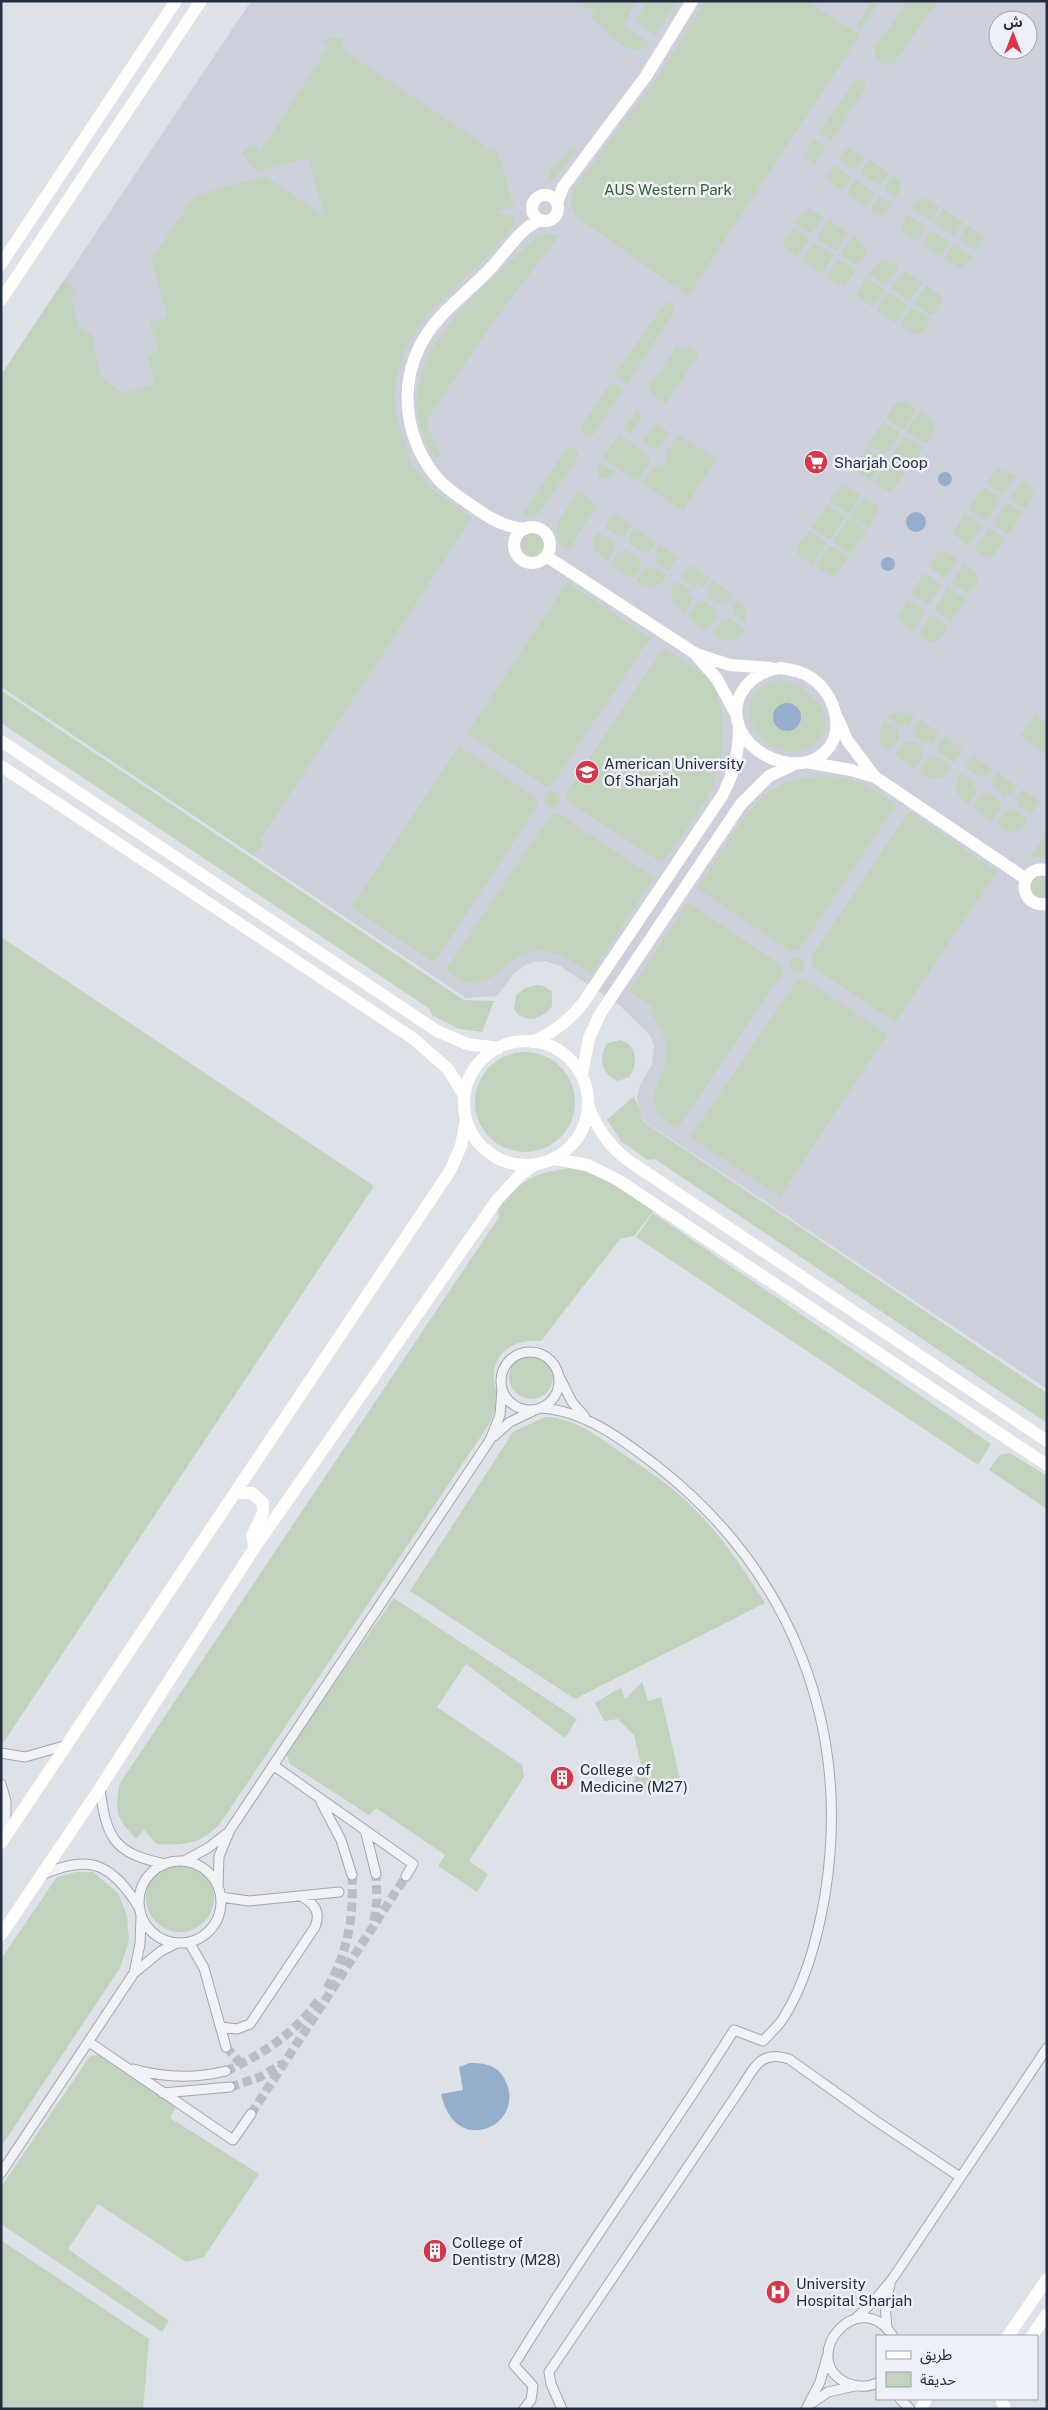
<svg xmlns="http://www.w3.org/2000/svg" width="1048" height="2410" font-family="'Public Sans','Noto Sans Arabic',sans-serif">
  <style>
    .built { fill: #cbd0db; fill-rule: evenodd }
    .green { fill: #c2d3bd }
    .water { fill: #94aecc }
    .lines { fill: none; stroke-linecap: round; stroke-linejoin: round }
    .street-tunnel { stroke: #b8bdc6; stroke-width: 9; stroke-dasharray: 9 4.5; stroke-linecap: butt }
    .street-casing { stroke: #a2a8b2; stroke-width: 11 }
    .street { stroke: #f0f2f6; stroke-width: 9 }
    .secondary { stroke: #fff; stroke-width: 12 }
    .labels { text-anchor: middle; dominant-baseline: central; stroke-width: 5; stroke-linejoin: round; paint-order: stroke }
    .park-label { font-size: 15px; fill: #385d31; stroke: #edf0f6 }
    .poi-label { font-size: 15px; fill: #252e40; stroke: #edf0f6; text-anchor: start }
  </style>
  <rect width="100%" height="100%" fill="#dde1e8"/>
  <path class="built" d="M 251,1 L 1047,1 L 1047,1389 L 645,1122 L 639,1110 L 637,1097 L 640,1085 L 652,1064 L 654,1045 L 649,1034 L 619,1005 L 560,966 L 545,961 L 533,962 L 522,967 L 514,973 L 497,996 L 466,998 L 1,687 L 1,375 ZM 998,20 L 1028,20 L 1028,50 L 998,50 Z"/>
  <path class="green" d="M 578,1 L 637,1 L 624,25 L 651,44 C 624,62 610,30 591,18 L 595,13 Z
    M 648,1 L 677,1 L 655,35 L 635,20 Z
    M 705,1 L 807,1 L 860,35 L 688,296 L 580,219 C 570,210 568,199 575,187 L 663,69 Z
    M 872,1 L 878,4 L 861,30 L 856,26 Z
    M 908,1 L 938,1 L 894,63 C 881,68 872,59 876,46 Z
    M 333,37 L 343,39 L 340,48 L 485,145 L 481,152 L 496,148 L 514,206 L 496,212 L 513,216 L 516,223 L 487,257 L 427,314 L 405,349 L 397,376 L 395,399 L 397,421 L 412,465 L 432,489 L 472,518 L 260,840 L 263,842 L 254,856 L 1,687 L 1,375 L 64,280 L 76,289 L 71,297 L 78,326 L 89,332 L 93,338 L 100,376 L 119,390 L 125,393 L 155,384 L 147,355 L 159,352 L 150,322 L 166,318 L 165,314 L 167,313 L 151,260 L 195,196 L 265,176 L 325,217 L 307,158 L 256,172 L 242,153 L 252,145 L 260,151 L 328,48 L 323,41 Z
    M 858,79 L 865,82 L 865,89 L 832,140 L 819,132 L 854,82 Z
    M 814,139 L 826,148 L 815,164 L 803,156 Z
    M 570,148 L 575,152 L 552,182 L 548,182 L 550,168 L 561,160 Z
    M 848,148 L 864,157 L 855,170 L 838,158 Z
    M 869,159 L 889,173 L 880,186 L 860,173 Z
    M 834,165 L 851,177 L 842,191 L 826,178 Z
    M 893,175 L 899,180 L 901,187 L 897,198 L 884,189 Z
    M 855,179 L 875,193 L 866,207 L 846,193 Z
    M 879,196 L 892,205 L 883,216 L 870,210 Z
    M 921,197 L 940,207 L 931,221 L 911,208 Z
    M 808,208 L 824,217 L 811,234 L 795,223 Z
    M 943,209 L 963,222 L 954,236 L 934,223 Z
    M 907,214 L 926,227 L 917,241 L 905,233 L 901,228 Z
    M 829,220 L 848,233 L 836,251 L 816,238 Z
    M 967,225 L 981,234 L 983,238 L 977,251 L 959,239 Z
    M 793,227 L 810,239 L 797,257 L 782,245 Z
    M 931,230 L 950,242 L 940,257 L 922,244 Z
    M 546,233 L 559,236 L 491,325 L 428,418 L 428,428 L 441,455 L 436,459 C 373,368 479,294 536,237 Z
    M 853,236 L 868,249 L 858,266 L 840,254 Z
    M 814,242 L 834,255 L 822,274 L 802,260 Z
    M 954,244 L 972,257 L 964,268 L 959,268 L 944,259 Z
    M 839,258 L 856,270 L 845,286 L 826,277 Z
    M 882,258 L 899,267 L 886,285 L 868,274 Z
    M 904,270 L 923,283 L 910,301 L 891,289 Z
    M 866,278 L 885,289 L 872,307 L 856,295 Z
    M 927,285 L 943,298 L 932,316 L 914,304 Z
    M 889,292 L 908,305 L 896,323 L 876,310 Z
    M 666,302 L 673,304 L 674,312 L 627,384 L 614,375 Z
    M 912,307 L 931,319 L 922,333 L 916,335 L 899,325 Z
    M 677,346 L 684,350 L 687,346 L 699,354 L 666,404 L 651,394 L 649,387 Z
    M 611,382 L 623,390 L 593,435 L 586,437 L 581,433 L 581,426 Z
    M 900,401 L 907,402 L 917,409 L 904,430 L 886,418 L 894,405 Z
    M 636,411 L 643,415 L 630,434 L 623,430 Z
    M 920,411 L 932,419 L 936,426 L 926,444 L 906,431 Z
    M 883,422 L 901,433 L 886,455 L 868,444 Z
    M 655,423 L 669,432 L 657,451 L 642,441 Z
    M 619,434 L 649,455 L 650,463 L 637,481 L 602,458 Z
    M 679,435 L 717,459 L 683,511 L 642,483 L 654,467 L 664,464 L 667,458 L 666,452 Z
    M 905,436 L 923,448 L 908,470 L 890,458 Z
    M 573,447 L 579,453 L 578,457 L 539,514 L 527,517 L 522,514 L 565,450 Z
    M 866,448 L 885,460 L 871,481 L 858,473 L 855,468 Z
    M 600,462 L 616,472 L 609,478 L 599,478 L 597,471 Z
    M 888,462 L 905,473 L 893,490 L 889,492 L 874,483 Z
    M 998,468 L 1017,476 L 1003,495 L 986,483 Z
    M 1022,480 C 1038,489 1035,496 1025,509 L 1009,499 Z
    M 843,485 L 861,495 L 848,514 L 829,501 Z
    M 983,487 L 1001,499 L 986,521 L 968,509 Z
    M 579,491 L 597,505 L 568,551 L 560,546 C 550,524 567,509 579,491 Z
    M 864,497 L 877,505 L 879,510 L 869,528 L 850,516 Z
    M 1007,502 L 1023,513 L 1008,535 L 992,524 Z
    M 827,504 L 846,517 L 829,540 L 812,527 Z
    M 614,513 L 632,525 L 624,537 L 621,534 L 619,537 L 605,527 Z
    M 965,513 L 983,525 L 968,547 L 954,534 L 955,529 Z
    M 849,518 L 867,531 L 851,554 L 833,542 Z
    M 634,528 L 656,542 L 649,552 L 646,550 L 644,553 L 629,543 L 632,540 L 628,537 Z
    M 989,528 L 1005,539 L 993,556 L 987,558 L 974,550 Z
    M 809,531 L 827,543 L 812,565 L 800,557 L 797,552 L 798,545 Z
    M 599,532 L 615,543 L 613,546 L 616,549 L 607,561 L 594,549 L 594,540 Z
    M520 545a12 12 0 1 1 24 0a12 12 0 1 1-24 0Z
    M 660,545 L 678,557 L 668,571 L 655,562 L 658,557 L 654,554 Z
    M 830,545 L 849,557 L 834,577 L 815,567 Z
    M 625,549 L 639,559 L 638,562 L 642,565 L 632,579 L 610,564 L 620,551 L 622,553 Z
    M 943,551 L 958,558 L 946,578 L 929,567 L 937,554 Z
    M 964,563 L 978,576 L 977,581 L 969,594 L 951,583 Z
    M 690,565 L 710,578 L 703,587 L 697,583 L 695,587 L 681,577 Z
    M 653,566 L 667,576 L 660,585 L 650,588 L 636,581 L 646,567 L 650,570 Z
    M 924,573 L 942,585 L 929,605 L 911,594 Z
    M 712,580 L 733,593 L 726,604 L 723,602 L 721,605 L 707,596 L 710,591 L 707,589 Z
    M 677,581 L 691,591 L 688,595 L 694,599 L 684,614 L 672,601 L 672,588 Z
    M 567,582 L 650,638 L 552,784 L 546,787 L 467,733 Z
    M 948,588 L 966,599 L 951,621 L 934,610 Z
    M 738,598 L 746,611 L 746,623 L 732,613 L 735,609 L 732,607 Z
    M 907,599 L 926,610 L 912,632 L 897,619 Z
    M 698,601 L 702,604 L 704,601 L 716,609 L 713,613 L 718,616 L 707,631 L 687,617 Z
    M 931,615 L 948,626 L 940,639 L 932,643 L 918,635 Z
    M 729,618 L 745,629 L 736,639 L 728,642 L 712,634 L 723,619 L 727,621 Z
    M 663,648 C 678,658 698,667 710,681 C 719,692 721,706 722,720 C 730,782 694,816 662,863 L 568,802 L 566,793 Z
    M 781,680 C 803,686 834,705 823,732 C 820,741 812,747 804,750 C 756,767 722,685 781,680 Z
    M 1,690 L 464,1000 L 494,1001 L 482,1032 L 459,1029 L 432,1015 L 430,1009 L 1,723 Z
    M 902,712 L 915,717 L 908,727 L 905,724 L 902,728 L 888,717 L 892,714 Z
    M 1035,716 L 1047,724 L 1047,754 L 1020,736 Z
    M 920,719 L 939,733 L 932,743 L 929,741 L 926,744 L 914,736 L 917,732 L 913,729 Z
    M 885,721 L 900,731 L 897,735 L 900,737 L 889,752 C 876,743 878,733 885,721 Z
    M 944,736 L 963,749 L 954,763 L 939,753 L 940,750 L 937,747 Z
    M 912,740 L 923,749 L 921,752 L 925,755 L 914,769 L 895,755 L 906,741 L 909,743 Z
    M 459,746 L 535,797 L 538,805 L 434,963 L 351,907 Z
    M 936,756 L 951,766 L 943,777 L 931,779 L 919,772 L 929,757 L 933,760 Z
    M 973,756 L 992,769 L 986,777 L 982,774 L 980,777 L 965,767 Z
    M 997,772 L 1017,786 L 1011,796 L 1007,793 L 1005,797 L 992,787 L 996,783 L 991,780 Z
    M 961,773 L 975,783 L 973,787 L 978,791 L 968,804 C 955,797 952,785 961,773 Z
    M 824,776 C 855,777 871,787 896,804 L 799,949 L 790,951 L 697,888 C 715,862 747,805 772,789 C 788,780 807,777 824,776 Z
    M 1022,789 L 1040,801 L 1031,814 L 1017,805 L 1019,801 L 1015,799 Z
    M544 799a8 8 0 1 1 16 0a8 8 0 1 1-16 0Z
    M 988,792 L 1000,801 L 998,805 L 1002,807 L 991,821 L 972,807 L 982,793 L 985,795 Z
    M 1013,809 L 1028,819 L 1020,830 L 1010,833 L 996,824 L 1006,810 L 1010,813 Z
    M 909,811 L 997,872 L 895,1023 L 812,966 L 811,957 Z
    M 552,813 L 560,814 L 654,877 L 591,974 C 578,966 565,955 550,952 C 513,943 497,987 470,983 C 461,982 454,975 446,970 Z
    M 1047,833 L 1047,858 L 1029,857 Z
    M 1039,875 L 1047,876 L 1047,897 L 1036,897 L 1030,890 L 1031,881 Z
    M 688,902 L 783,966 L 784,971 L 678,1128 C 672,1124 661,1118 657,1111 C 648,1092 662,1081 665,1063 C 669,1044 661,1028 650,1012 L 654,1008 L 629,991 Z
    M 1,937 L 374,1186 L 1,1746 Z
    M789 965a8 8 0 1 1 16 0a8 8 0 1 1-16 0Z
    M 798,979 L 804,979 L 887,1034 L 780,1197 L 690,1137 Z
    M 537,985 L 544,986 L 552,992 L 552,1006 C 544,1019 523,1025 514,1009 L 516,995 L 525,988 Z
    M 620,1040 C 637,1044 639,1065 629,1077 L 618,1081 C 602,1076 597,1055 608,1043 Z
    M475 1102a50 50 0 1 1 100 0a50 50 0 1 1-100 0Z
    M 634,1096 L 644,1122 L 1047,1393 L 1047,1423 L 655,1159 L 647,1160 L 621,1141 L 607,1120 Z
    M 570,1168 C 602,1174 627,1193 654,1210 L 634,1236 L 620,1239 L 541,1341 C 503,1338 483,1365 500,1400 L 488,1426 L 219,1825 C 198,1845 185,1845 157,1844 L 144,1830 L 136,1838 C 116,1819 114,1810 120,1783 L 499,1217 L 498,1207 C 524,1179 531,1174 570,1168 Z
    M 653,1213 L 991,1444 L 978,1465 L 636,1237 Z
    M509 1377a22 22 0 1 1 44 0a22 22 0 1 1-44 0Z
    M 545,1417 C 573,1417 594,1434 616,1449 C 638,1464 661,1479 681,1496 C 715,1526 741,1565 765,1603 L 575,1699 L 410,1591 L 513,1432 Z
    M 1010,1453 L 1047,1476 L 1047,1509 L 989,1470 L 1000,1455 Z
    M 394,1598 L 577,1719 L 565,1738 L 466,1664 L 437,1707 L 522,1765 L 524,1777 L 469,1861 L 488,1874 L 477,1892 L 438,1866 L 445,1855 L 376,1808 L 369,1815 L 290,1764 L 286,1752 Z
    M 642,1682 L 648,1701 L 661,1697 L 681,1783 L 664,1791 L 636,1792 L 633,1782 L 641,1765 L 634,1735 L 618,1719 L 604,1721 L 595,1703 L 621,1687 L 625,1699 Z
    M146 1898a34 34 0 1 1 68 0a34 34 0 1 1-68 0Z
    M 76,1872 L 93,1872 L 118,1893 L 127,1916 L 129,1941 L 120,1968 L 1,2147 L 1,1959 L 57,1877 Z
    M 99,2055 L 177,2105 L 170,2118 L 259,2174 L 204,2257 L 186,2262 L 98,2204 L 68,2249 L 169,2321 L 162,2332 L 1,2224 L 1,2187 L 90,2056 Z
    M 1,2240 L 149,2339 L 143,2409 L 1,2409 Z"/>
  <path class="water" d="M938 479a7 7 0 1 1 14 0a7 7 0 1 1-14 0Z
    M906 522a10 10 0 1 1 20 0a10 10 0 1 1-20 0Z
    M881 564a7 7 0 1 1 14 0a7 7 0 1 1-14 0Z
    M773 717a14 14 0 1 1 28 0a14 14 0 1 1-28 0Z
    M 470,2063 C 484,2063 497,2065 504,2078 C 530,2123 456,2161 441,2094 L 463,2090 L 459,2067 Z"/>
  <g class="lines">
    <path class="street-tunnel" d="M 374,1921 L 377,1900 L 376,1874
      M 327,1988 C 348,1954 354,1915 352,1875
      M 226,2047 L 241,2064
      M 226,2071 C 263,2054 294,2034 318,2001
      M 230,2087 L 260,2077 L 282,2064
      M 251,2114 L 406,1876"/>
    <g class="street-casing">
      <path id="street" d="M501 1381a29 29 0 1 1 58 0a29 29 0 1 1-58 0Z
        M 560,1378 L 572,1402 L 585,1417
        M 494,1436 L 510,1422 L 533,1411
        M 1,1753 L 25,1757 L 67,1745
        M 273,1765 L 413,1864 L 406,1876
        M 1,1784 L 6,1801 L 6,1833
        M 100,1788 C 106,1838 114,1854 166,1864
        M 321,1802 L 341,1840 L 352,1875
        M 365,1830 L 376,1874
        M 184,1861 L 208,1848 L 226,1834
        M139 1902a41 41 0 1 1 82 0a41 41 0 1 1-82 0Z
        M 42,1875 C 91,1853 112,1864 140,1909
        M 218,1886 L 219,1856 L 230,1830 L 490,1440 L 500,1415 L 502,1389
        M 221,1897 L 249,1901 L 339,1892
        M 189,1942 L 204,1968 L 226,2047
        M 134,1973 L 140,1944 L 141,1917
        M 221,2027 L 237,2029 L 250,2024 L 315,1927 C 321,1912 315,1904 301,1896
        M 89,2042 L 233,2140 L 251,2114
        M 133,2069 C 165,2078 194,2079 226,2071
        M 163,2093 L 230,2087
        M 1,2173 L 134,1973 L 161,1951 L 177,1943
        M 855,2319 L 875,2300 L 893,2278 L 1047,2048
        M 887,2329 L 885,2303 L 890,2285
        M 877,2383 C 867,2388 857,2387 847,2383 C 797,2360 857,2283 893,2336
        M 900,2399 L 910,2409
        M 812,2403 L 828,2392 L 855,2386
        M 524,2409 L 531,2400 L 533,2386 L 514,2365 C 583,2251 663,2143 734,2030 L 763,2041 C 770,2033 779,2026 784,2017 C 806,1982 818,1936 825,1895 C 852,1727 792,1572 657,1466 C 623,1440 584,1410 540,1408
        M 562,2409 L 551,2384 L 549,2372 L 741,2088 C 755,2067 760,2050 789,2059 L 876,2121 L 960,2177
        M 806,2409 L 820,2382 L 827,2357"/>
    </g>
    <use href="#street" class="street"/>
    <path class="secondary" d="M532 208a13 13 0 1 1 26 0a13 13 0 1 1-26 0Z
      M 557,203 L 563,187 L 646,76 L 692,1
      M 1,264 L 176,1
      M 1,300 L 201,1
      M514 545a18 18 0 1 1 36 0a18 18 0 1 1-36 0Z
      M 525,529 C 503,527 488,517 471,505 C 459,497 447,489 438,479 C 407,443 398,391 419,348 C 434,316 465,295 489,270 C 505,254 519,229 540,220
      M 546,556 L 696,654 L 730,665 L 771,668
      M 697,656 L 717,679 L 736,714
      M 781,668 C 793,670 804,672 813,679 C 839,698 848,742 815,759 C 789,772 748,754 739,726 C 728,697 753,670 781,668 Z
      M 838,719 L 847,740 L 875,777 L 1026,879
      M 1,741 L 437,1031 L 467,1044 L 499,1048
      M 806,762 L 851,770 L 875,777
      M 1,766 L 414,1039 L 448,1069 L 464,1095
      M 1047,870 C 1018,864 1016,908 1047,904
      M464 1103a62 62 0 1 1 124 0a62 62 0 1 1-124 0Z
      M 532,1042 C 553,1033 569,1021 583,1003 L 722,796 C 734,774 739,753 739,727
      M 582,1075 L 589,1038 L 600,1014 L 741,804 L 769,776 L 793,765
      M 588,1105 C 597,1129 609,1146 629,1161 L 1047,1441
      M 554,1159 L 588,1165 L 618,1180 L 1047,1465
      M 236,1493 L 252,1493 L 263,1503 L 263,1513 L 252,1536 L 255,1547
      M 1,1843 L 450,1171 L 461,1146 L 466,1120
      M 1,1935 L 100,1788 L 255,1547 L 497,1200 L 520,1175 L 534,1165
      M 1008,2336 L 1047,2279
      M 1032,2336 L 1047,2314
      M 1001,2399 L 1005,2409
      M 921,2409 L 926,2399"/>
  </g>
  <defs>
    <g id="supermarket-disc" transform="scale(1.25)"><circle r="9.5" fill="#da3549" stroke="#edf0f6"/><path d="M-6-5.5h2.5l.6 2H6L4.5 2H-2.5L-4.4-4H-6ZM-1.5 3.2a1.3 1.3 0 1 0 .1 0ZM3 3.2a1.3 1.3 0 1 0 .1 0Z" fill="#fff"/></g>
    <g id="university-disc" transform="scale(1.25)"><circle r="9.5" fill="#da3549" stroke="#edf0f6"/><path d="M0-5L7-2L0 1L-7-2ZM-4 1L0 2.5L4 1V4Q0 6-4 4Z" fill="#fff"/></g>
    <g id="building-disc" transform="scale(1.25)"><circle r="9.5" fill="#da3549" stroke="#edf0f6"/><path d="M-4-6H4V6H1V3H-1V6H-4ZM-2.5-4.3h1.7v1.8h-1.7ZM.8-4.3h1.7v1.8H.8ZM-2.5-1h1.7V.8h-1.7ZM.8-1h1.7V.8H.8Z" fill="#fff"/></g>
    <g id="hospital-disc" transform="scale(1.25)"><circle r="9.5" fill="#da3549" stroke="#edf0f6"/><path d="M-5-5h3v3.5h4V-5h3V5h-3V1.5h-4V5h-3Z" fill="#fff"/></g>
  </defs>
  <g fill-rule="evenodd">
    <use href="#supermarket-disc" x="816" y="462"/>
    <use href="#university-disc" x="587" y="772"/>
    <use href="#building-disc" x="562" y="1778"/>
    <use href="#building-disc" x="435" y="2251"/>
    <use href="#hospital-disc" x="778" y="2292"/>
  </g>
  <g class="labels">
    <g class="park-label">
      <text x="668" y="189">AUS Western Park</text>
    </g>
    <g class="poi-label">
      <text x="834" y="462">Sharjah Coop</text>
      <text x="604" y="763">American University<tspan x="604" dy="17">Of Sharjah</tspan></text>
      <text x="580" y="1769">College of<tspan x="580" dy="17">Medicine (M27)</tspan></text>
      <text x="452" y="2242">College of<tspan x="452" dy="17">Dentistry (M28)</tspan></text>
      <text x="796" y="2283">University<tspan x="796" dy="17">Hospital Sharjah</tspan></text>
    </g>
  </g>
  <rect width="1048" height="2410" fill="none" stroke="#252e40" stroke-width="5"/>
  <rect x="876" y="2335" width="162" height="65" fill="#edf0f6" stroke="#9da2ad"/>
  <rect x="886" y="2351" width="25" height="8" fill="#ffffff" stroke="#9da2ad"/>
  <text x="920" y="2360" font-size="15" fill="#252e40">طريق</text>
  <rect x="886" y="2372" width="25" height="15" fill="#c2d3bd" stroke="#9da2ad"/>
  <text x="920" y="2385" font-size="15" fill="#252e40">حديقة</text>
  <g transform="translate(1013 35)"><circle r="24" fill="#edf0f6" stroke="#9da2ad"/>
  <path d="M0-4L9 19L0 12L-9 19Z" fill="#da3549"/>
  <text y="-8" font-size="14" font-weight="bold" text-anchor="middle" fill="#252e40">ش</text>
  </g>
</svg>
